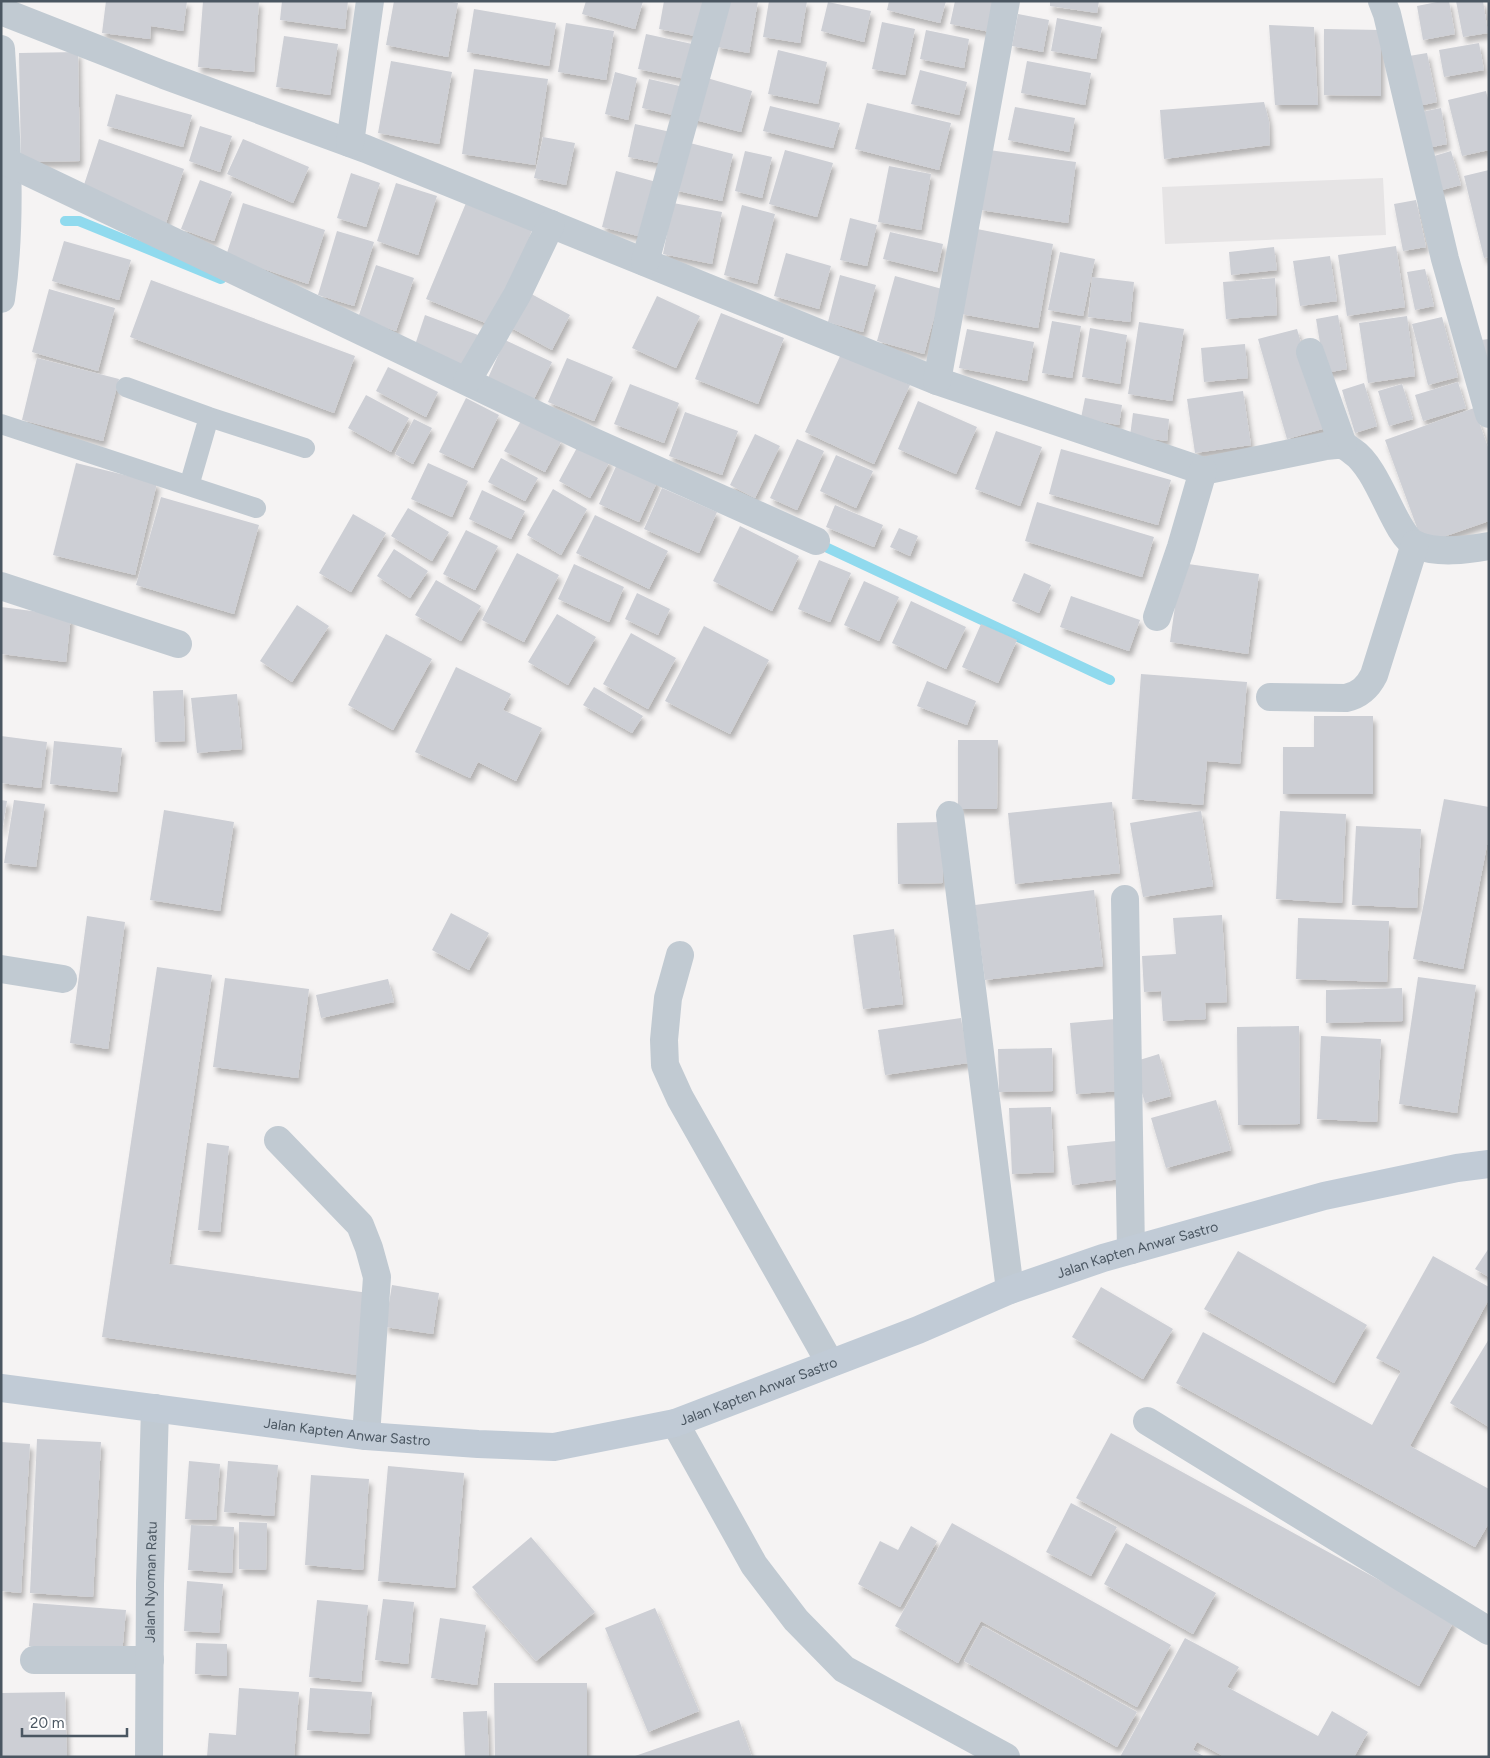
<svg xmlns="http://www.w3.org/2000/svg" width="1490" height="1758" font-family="Figtree,sans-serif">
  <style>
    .education { fill: #e6e4e5 }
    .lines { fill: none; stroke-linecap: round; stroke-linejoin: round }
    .stream { stroke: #90daee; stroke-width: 10 }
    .building { fill: #cdcfd5; filter: url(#shadow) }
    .lane { stroke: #c1cad2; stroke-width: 20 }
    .street { stroke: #c1cad2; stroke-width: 28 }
    .secondary { stroke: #c1cbd6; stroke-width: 28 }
    .labels { text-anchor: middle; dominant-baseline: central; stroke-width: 5; stroke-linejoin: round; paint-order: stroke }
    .street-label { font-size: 14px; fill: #4a5661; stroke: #fff }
  </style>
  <defs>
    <filter id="shadow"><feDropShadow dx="3" dy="5.5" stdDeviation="2.5" flood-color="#0004"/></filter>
  </defs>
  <rect width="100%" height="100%" fill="#f5f3f3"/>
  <path class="education" d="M 1383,178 L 1386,235 L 1165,244 L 1162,187 Z"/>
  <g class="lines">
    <path class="stream" d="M 65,221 L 79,221 L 221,279
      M 817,543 L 1110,680"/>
  </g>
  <path class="building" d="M 106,1 L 187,1 L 183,31 L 151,26 L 150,39 L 102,33 Z
    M 203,1 L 259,1 L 254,72 L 198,67 Z
    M 282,1 L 348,1 L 345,29 L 280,20 Z
    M 394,1 L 446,1 L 458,3 L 448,57 L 386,45 Z
    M 586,1 L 643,1 L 635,29 L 582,14 Z
    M 664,1 L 712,1 L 705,38 L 659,29 Z
    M 725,1 L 758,1 L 749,53 L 717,47 Z
    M 769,1 L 807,1 L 800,43 L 763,37 Z
    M 889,1 L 946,1 L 940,23 L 887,10 Z
    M 955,1 L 996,1 L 990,32 L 950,24 Z
    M 1050,1 L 1099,1 L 1097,13 L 1050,6 Z
    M 1442,1 L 1449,1 L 1455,34 L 1423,40 L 1417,6 Z
    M 1456,1 L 1483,1 L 1488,33 L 1463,37 Z
    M 828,2 L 871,11 L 864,42 L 821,31 Z
    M 474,9 L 556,23 L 549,66 L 467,52 Z
    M 1018,14 L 1049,20 L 1043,52 L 1012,46 Z
    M 1057,18 L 1102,27 L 1096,59 L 1051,51 Z
    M 882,22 L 915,29 L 905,75 L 872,69 Z
    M 566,23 L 614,31 L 606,80 L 558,72 Z
    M 1269,25 L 1314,27 L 1318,105 L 1275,105 Z
    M 1324,29 L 1381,30 L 1381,96 L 1324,95 Z
    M 926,30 L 969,39 L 964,68 L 920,59 Z
    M 646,34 L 697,45 L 690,80 L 638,69 Z
    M 284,36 L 338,44 L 330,95 L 276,87 Z
    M 1479,43 L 1484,70 L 1444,77 L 1439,50 Z
    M 778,50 L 827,62 L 818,104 L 768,94 Z
    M 78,52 L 80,161 L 21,162 L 19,53 Z
    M 1427,53 L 1437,102 L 1414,107 L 1403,57 Z
    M 391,61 L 452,72 L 439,144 L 378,133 Z
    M 1027,61 L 1091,73 L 1085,105 L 1021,93 Z
    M 474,69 L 548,79 L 535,165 L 462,154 Z
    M 920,70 L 967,82 L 959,115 L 911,104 Z
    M 615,72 L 637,78 L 628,120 L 605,114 Z
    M 700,76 L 752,91 L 741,132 L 688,118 Z
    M 649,79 L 684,87 L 677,116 L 642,108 Z
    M 1486,91 L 1489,104 L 1489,150 L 1462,156 L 1448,100 Z
    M 116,94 L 192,115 L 183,147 L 107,126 Z
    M 1264,102 L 1269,121 L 1270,145 L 1164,159 L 1160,110 Z
    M 867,103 L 951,123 L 939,170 L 855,149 Z
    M 770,106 L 840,123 L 833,148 L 763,131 Z
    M 1015,107 L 1075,118 L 1069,152 L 1008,140 Z
    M 1441,108 L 1447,144 L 1423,149 L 1416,113 Z
    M 635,124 L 675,133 L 668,165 L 628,157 Z
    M 200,126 L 232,136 L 220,172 L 189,161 Z
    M 543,137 L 575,143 L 566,185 L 534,178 Z
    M 99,139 L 184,169 L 165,226 L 80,197 Z
    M 243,139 L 309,167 L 293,203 L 227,174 Z
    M 686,142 L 733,154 L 722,201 L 674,190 Z
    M 785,150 L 833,163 L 817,217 L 769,204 Z
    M 989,150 L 1076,162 L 1068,223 L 980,210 Z
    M 745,151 L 772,157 L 762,198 L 735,191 Z
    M 1451,151 L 1461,185 L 1434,192 L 1424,159 Z
    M 889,166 L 931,174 L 921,230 L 878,222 Z
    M 1489,170 L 1489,257 L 1484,258 L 1464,176 Z
    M 616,171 L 660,183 L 646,238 L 602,227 Z
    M 351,173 L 380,183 L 366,227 L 337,218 Z
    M 200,180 L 232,192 L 214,241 L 181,229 Z
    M 396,183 L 437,196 L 418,255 L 377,241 Z
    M 1416,200 L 1426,247 L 1403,251 L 1394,204 Z
    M 243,203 L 325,230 L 308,284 L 226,256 Z
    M 466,203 L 532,230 L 493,326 L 426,299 Z
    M 673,203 L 722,212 L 712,264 L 663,254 Z
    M 742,205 L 775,214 L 757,284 L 724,275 Z
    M 850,218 L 877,225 L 867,266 L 840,260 Z
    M 977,229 L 1053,244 L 1038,328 L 961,314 Z
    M 337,231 L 374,242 L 354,306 L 318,295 Z
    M 890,232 L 943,244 L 937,272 L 883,259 Z
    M 64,241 L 131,260 L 119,300 L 52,281 Z
    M 1396,246 L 1405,307 L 1347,316 L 1338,255 Z
    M 1274,247 L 1277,270 L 1231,275 L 1229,252 Z
    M 1060,252 L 1095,259 L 1083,316 L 1048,310 Z
    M 786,253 L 831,266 L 819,309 L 774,296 Z
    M 1330,256 L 1337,301 L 1300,306 L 1293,261 Z
    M 376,265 L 414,278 L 396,331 L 358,318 Z
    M 1425,269 L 1434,306 L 1415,310 L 1407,272 Z
    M 840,275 L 876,285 L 863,332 L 828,322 Z
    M 895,276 L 942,289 L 924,354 L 877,341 Z
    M 1092,277 L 1134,282 L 1130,322 L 1088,317 Z
    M 1275,278 L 1277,315 L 1226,319 L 1223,282 Z
    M 151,280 L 355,356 L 334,413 L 130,337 Z
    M 49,289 L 115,308 L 98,371 L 32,352 Z
    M 524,290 L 570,315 L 552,350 L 506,325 Z
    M 657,296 L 700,316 L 676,368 L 632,348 Z
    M 721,313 L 784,338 L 758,404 L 695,379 Z
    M 425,315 L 478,335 L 466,367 L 414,348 Z
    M 1338,315 L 1347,369 L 1325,373 L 1316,319 Z
    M 1407,316 L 1415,376 L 1368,383 L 1359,323 Z
    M 1442,317 L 1458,377 L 1428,385 L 1412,324 Z
    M 1052,321 L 1081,326 L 1072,378 L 1042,373 Z
    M 1139,322 L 1184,329 L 1172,401 L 1128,394 Z
    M 1090,328 L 1127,335 L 1120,384 L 1082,377 Z
    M 967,329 L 1034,342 L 1027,381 L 959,368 Z
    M 1297,329 L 1326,428 L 1287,439 L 1258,339 Z
    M 1489,339 L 1489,376 L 1481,340 Z
    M 505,340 L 552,362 L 534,399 L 488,378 Z
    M 1245,344 L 1248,378 L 1204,382 L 1201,348 Z
    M 841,354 L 910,385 L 874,464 L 805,432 Z
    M 37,358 L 119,379 L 103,441 L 22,420 Z
    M 567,358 L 613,377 L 594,421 L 548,402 Z
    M 388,367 L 438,392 L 426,417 L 376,391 Z
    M 1458,382 L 1466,408 L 1423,421 L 1415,395 Z
    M 1364,383 L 1377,426 L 1355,433 L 1342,390 Z
    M 630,384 L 679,403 L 664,443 L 614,424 Z
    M 1402,384 L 1413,419 L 1389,426 L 1378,391 Z
    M 1243,391 L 1251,445 L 1195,453 L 1187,399 Z
    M 366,395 L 409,418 L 391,452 L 348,428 Z
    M 466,398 L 499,415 L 473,468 L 439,452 Z
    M 1085,398 L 1122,405 L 1119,425 L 1081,418 Z
    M 918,401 L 977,427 L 956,474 L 898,449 Z
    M 1474,408 L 1489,450 L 1489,521 L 1423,544 L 1385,440 Z
    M 685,412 L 738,431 L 722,475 L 669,456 Z
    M 1133,413 L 1169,419 L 1167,441 L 1130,436 Z
    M 414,419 L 432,428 L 413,464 L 395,454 Z
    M 522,419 L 562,440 L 545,472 L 504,451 Z
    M 996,431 L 1042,447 L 1020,506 L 975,489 Z
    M 755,434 L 780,446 L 755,498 L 730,485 Z
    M 797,439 L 824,451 L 797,510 L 770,498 Z
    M 579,444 L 610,461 L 590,498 L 559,481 Z
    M 1061,449 L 1171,480 L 1158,525 L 1049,494 Z
    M 836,455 L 873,471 L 856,508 L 820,491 Z
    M 501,458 L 538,478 L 525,501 L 488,482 Z
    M 618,462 L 658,480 L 639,522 L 599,504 Z
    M 76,463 L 157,483 L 135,575 L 53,555 Z
    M 428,463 L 468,481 L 452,517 L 411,499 Z
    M 662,488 L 717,512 L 699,553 L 644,529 Z
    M 553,489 L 587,509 L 561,555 L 527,535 Z
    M 482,490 L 525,511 L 511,539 L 469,519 Z
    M 161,497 L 259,525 L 234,614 L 136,585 Z
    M 1037,502 L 1154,537 L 1142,577 L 1025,541 Z
    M 835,505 L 883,525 L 874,547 L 826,527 Z
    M 408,508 L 449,532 L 432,561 L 391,536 Z
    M 353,514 L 386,533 L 351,592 L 319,573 Z
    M 595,515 L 668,551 L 649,589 L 576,553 Z
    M 740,526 L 799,556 L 772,611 L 713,581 Z
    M 899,528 L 918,536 L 910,556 L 890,547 Z
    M 466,530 L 498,546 L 475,590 L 443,574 Z
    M 394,549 L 428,571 L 410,598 L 377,576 Z
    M 517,553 L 559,575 L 524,642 L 482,620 Z
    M 819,560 L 851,573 L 830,622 L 798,609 Z
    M 1181,563 L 1259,574 L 1248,654 L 1170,642 Z
    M 574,564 L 624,587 L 609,622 L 558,599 Z
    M 1024,573 L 1051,585 L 1039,613 L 1012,601 Z
    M 436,580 L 481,606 L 461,641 L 415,615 Z
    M 864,581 L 899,597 L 879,641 L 844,625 Z
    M 637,593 L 670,609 L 658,635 L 625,619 Z
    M 1071,596 L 1140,620 L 1129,651 L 1060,627 Z
    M 911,601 L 966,627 L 946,669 L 892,643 Z
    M 297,605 L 329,626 L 292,682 L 260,661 Z
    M 1,607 L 71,616 L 66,662 L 1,654 Z
    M 557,614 L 596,637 L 568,685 L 528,662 Z
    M 981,624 L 1017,640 L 998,683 L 962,667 Z
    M 704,626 L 769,660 L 730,734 L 665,701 Z
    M 631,633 L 676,658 L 648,709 L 603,684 Z
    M 386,634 L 432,659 L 393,730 L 348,705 Z
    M 456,667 L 511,694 L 503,710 L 542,728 L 516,781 L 478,762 L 470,778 L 415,752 Z
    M 1141,674 L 1247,682 L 1240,764 L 1207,761 L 1203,805 L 1132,799 Z
    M 927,681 L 976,701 L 967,725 L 917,706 Z
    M 594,687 L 643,716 L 632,733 L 583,705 Z
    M 183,690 L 185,741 L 155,742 L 153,691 Z
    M 237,694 L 242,749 L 197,753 L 191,698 Z
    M 1314,716 L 1373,716 L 1373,794 L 1283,794 L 1283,747 L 1314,747 Z
    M 1,736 L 47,742 L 41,788 L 1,783 Z
    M 958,740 L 998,740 L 997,809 L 958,809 Z
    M 54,741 L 122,748 L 117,792 L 50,784 Z
    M 1444,799 L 1489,807 L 1489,835 L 1463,969 L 1413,959 Z
    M 1,800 L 7,801 L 2,831 L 1,831 Z
    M 14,800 L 45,804 L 36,867 L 4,863 Z
    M 1112,802 L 1120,873 L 1015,884 L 1008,813 Z
    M 164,810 L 234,822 L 220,911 L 150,900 Z
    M 1201,811 L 1213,886 L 1143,897 L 1130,823 Z
    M 1280,811 L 1346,814 L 1342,903 L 1276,899 Z
    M 942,822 L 943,883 L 898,884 L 897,823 Z
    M 1356,826 L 1421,829 L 1417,908 L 1352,905 Z
    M 1094,890 L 1103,966 L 985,980 L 975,905 Z
    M 451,913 L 489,933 L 469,970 L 432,950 Z
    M 1222,915 L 1227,1002 L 1205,1003 L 1206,1019 L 1163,1021 L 1161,991 L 1144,992 L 1142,956 L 1176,954 L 1173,918 Z
    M 87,916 L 125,922 L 108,1049 L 70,1043 Z
    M 1298,918 L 1389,921 L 1387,982 L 1296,979 Z
    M 894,929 L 903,1004 L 863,1009 L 853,935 Z
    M 157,967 L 212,975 L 169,1264 L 368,1293 L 357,1375 L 102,1337 Z
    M 1418,977 L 1476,985 L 1457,1113 L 1399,1104 Z
    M 225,978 L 309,989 L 298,1078 L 213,1067 Z
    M 388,979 L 394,1002 L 321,1018 L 316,995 Z
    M 1402,988 L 1403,1021 L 1326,1023 L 1326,990 Z
    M 961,1018 L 968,1063 L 885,1075 L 878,1030 Z
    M 1116,1019 L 1121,1091 L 1076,1094 L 1070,1023 Z
    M 1299,1026 L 1300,1124 L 1238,1125 L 1237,1027 Z
    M 1321,1036 L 1381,1039 L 1377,1122 L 1317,1119 Z
    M 1052,1048 L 1053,1091 L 999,1092 L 998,1049 Z
    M 1159,1054 L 1171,1096 L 1145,1103 L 1133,1062 Z
    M 1216,1100 L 1231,1150 L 1166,1168 L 1151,1118 Z
    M 1051,1107 L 1054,1172 L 1012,1174 L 1009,1108 Z
    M 1116,1141 L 1121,1179 L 1072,1185 L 1067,1146 Z
    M 207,1143 L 229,1146 L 220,1232 L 198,1230 Z
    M 1489,1248 L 1489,1277 L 1475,1269 Z
    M 1238,1251 L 1367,1325 L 1334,1383 L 1204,1309 Z
    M 1433,1256 L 1489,1287 L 1489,1299 L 1410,1446 L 1489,1489 L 1489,1523 L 1475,1547 L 1176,1383 L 1203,1332 L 1372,1425 L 1401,1371 L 1376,1358 Z
    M 392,1285 L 439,1293 L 433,1334 L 385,1327 Z
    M 1101,1287 L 1173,1329 L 1143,1379 L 1072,1337 Z
    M 1489,1339 L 1489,1427 L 1450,1403 Z
    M 1111,1433 L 1454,1621 L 1419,1686 L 1076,1498 Z
    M 37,1439 L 101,1442 L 93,1597 L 30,1593 Z
    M 1,1442 L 30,1444 L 21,1593 L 1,1591 Z
    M 189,1461 L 220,1464 L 216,1520 L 185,1519 Z
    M 228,1461 L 278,1465 L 274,1516 L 224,1512 Z
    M 388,1466 L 464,1473 L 455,1588 L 378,1581 Z
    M 311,1475 L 369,1479 L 363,1570 L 305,1565 Z
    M 1071,1503 L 1117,1527 L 1091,1576 L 1046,1552 Z
    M 239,1522 L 267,1523 L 266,1570 L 239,1569 Z
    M 952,1523 L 1171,1645 L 1137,1707 L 981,1621 L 958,1663 L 895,1626 Z
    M 191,1525 L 234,1527 L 232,1573 L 188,1570 Z
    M 911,1526 L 937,1541 L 900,1607 L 858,1584 L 880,1541 L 898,1550 Z
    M 531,1537 L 595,1612 L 536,1661 L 472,1587 Z
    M 1126,1543 L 1216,1593 L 1193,1634 L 1104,1584 Z
    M 187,1581 L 223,1584 L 219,1633 L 184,1631 Z
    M 383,1599 L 414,1602 L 408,1664 L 375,1660 Z
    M 317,1600 L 368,1605 L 361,1682 L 309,1677 Z
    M 33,1603 L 126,1610 L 122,1654 L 29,1646 Z
    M 655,1608 L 699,1711 L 648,1732 L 605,1628 Z
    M 440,1618 L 486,1625 L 477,1685 L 431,1678 Z
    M 983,1626 L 1137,1712 L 1117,1747 L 964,1661 Z
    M 1185,1638 L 1239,1667 L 1227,1687 L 1318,1736 L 1332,1711 L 1368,1732 L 1354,1757 L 1225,1757 L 1197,1742 L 1193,1750 L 1205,1757 L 1120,1757 Z
    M 196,1643 L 227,1644 L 227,1676 L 195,1674 Z
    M 494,1683 L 587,1683 L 587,1757 L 495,1757 Z
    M 239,1688 L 299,1692 L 294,1757 L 207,1757 L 209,1733 L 236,1735 Z
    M 310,1688 L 372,1692 L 369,1734 L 307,1730 Z
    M 65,1692 L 67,1757 L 1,1757 L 1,1693 Z
    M 487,1711 L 489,1757 L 465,1757 L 463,1712 Z
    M 739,1720 L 752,1757 L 635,1757 L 635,1756 Z"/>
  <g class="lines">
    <path class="lane" d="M 126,387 L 209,417 L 305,448
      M 1,424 L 256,508
      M 189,486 L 209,417"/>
    <g class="street">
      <path d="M 1382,1 L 1387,14 L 1445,259 L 1489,414"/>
      <path d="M 1,11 L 164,75 L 366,149 L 937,381 L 1203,471 L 1326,446 C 1331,446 1337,444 1342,445 C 1345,445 1349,449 1352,451 C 1380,469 1394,535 1416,545 C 1438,554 1467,550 1489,546"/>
      <path d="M 1,49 C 6,132 13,216 1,299"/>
      <path d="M 350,143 L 370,1"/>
      <path d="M 7,162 L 585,438 L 816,541"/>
      <path d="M 645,262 L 717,1"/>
      <path d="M 1310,352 L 1343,445"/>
      <path d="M 467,381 L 517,295 L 551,224"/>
      <path d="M 937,381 L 1006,1"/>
      <path d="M 1,586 L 178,644"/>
      <path d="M 1157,617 L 1181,547 L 1203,471"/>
      <path d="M 1270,697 L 1346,698 C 1360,695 1368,687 1374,675 L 1415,544"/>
      <path d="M 950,815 L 1010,1290"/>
      <path d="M 1125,899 L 1131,1250"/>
      <path d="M 680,955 L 668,998 L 664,1040 L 665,1065 L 680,1098 L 830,1363"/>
      <path d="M 1,969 L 63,979"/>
      <path d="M 278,1140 L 360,1225 L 369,1248 L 377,1277 L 366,1436"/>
      <path d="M 1147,1421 L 1489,1631"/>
      <path d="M 675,1423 L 754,1565 L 796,1620 L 844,1669 L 1006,1757"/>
      <path d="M 34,1660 L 150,1660"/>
      <path id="s1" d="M 149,1757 L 150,1584 L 155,1408"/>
    </g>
    <path class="secondary" id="s2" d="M 1,1388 L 366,1436 L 478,1444 L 554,1447 L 675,1423 L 918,1330 L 1010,1290 L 1103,1258 L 1324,1196 L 1457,1168 L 1489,1164"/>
  </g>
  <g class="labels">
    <g class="street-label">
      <text stroke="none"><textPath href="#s2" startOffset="1174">Jalan Kapten Anwar Sastro</textPath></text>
      <text stroke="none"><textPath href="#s2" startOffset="769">Jalan Kapten Anwar Sastro</textPath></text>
      <text stroke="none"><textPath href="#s2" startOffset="349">Jalan Kapten Anwar Sastro</textPath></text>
      <text stroke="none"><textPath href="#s1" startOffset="175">Jalan Nyoman Ratu</textPath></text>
    </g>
  </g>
  <rect width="1490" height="1758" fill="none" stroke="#4a5661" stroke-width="5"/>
  <path d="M22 1728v8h105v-8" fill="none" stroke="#4a5661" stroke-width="2.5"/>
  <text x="30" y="1728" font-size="15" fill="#4a5661" stroke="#ffffff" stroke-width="4" paint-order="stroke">20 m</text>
</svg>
